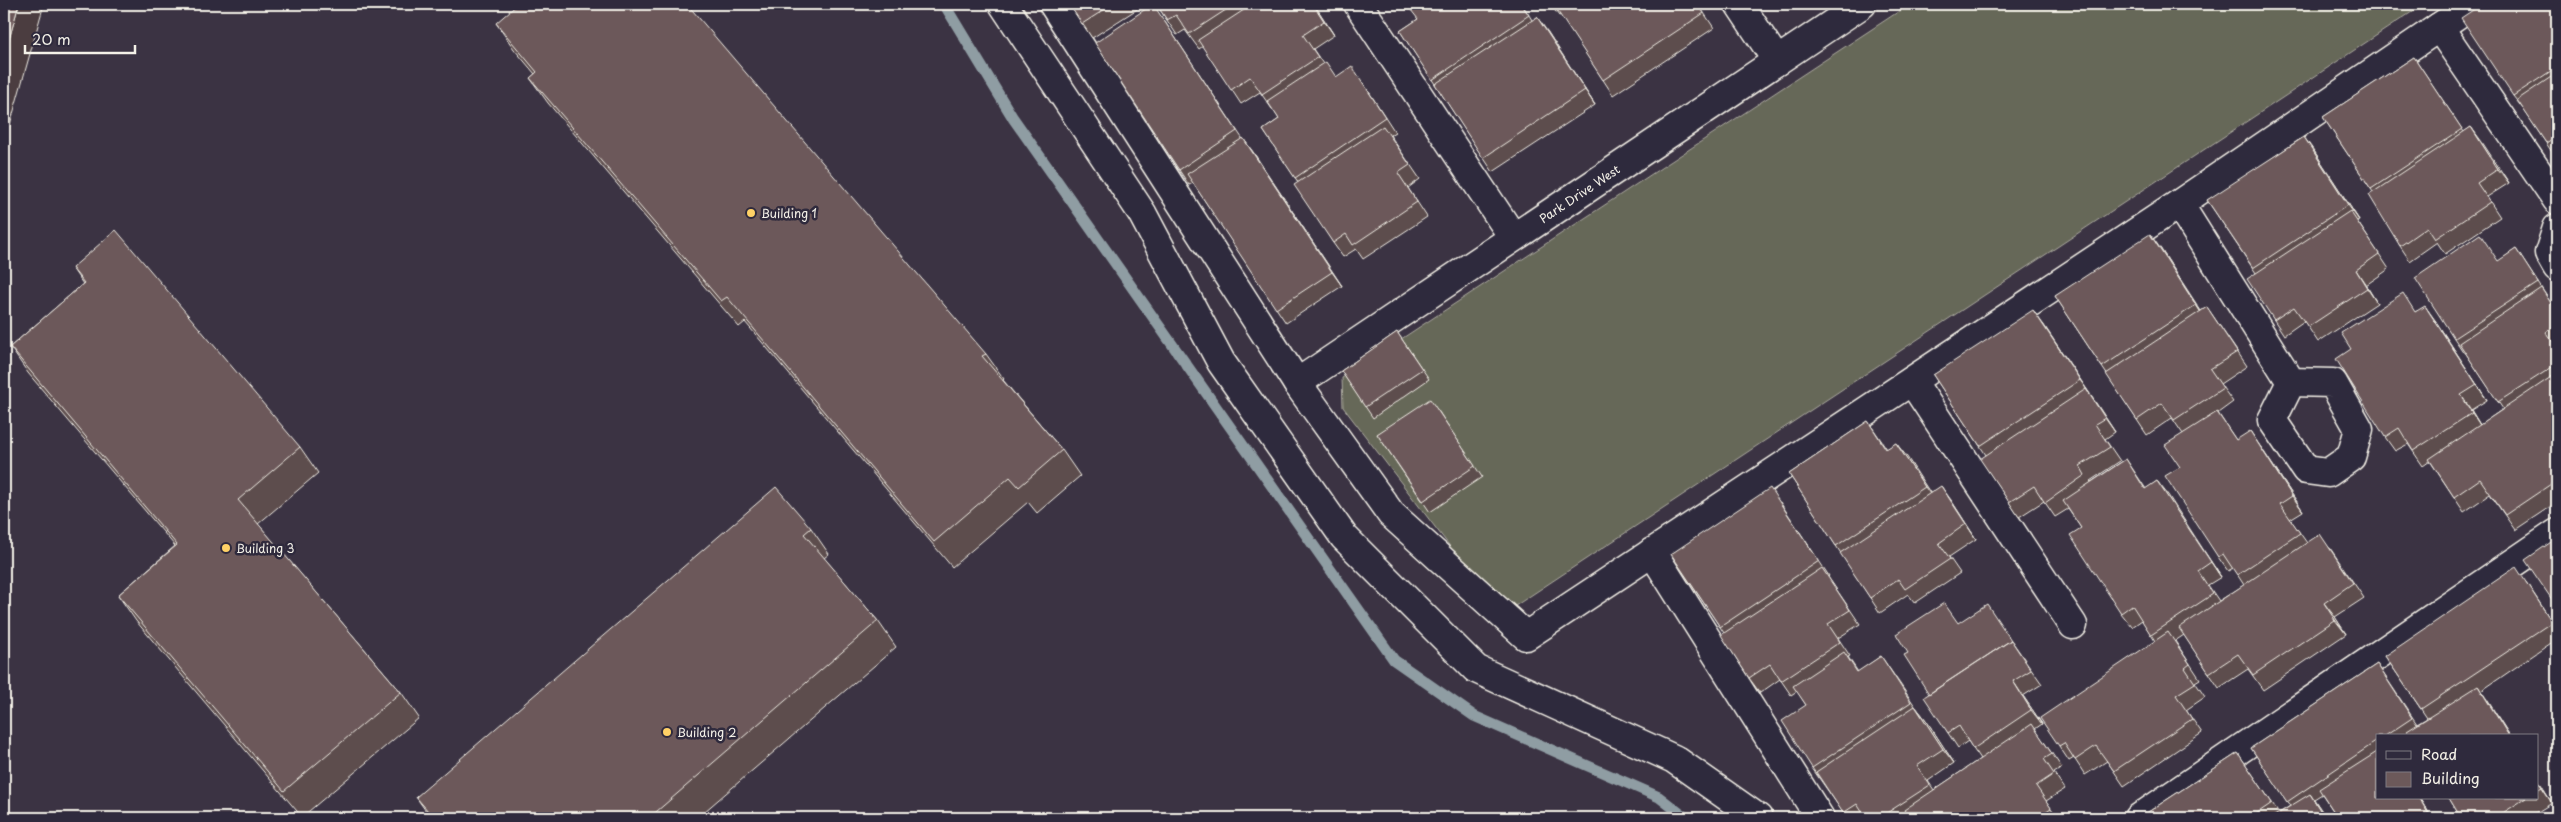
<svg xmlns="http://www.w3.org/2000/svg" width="2561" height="822" font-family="'Playpen Sans',sans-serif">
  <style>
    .garden { fill: #666759; stroke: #adaca0 }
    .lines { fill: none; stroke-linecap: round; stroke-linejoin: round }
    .stream { stroke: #8f9da3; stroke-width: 11 }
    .minor-casing { stroke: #f4f1e8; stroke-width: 31 }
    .minor { stroke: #2f2a3d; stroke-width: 28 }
    .wall { fill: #5d4d4d; stroke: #f4f1e8 }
    .shaded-wall { fill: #4c3e3f; stroke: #f4f1e8 }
    .building { fill: #6c595a; stroke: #f4f1e8 }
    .poi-dot { fill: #ffd166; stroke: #2f2a3d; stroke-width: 2 }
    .labels { text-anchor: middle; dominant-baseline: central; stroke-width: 5; stroke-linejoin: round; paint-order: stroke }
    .street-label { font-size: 12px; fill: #f4f1e8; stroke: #2f2a3d }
    .poi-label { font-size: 12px; fill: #f4f1e8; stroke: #2f2a3d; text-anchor: start }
  </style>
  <rect width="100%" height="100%" fill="#3b3343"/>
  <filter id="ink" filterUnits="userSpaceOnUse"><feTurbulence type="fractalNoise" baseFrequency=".02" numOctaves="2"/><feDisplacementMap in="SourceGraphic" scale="10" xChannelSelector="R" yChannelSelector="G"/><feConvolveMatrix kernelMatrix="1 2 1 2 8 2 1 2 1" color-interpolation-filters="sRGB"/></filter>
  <g filter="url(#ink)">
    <path class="garden" d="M 1910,4 L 2424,4 L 1515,606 L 1491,600 L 1343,407 L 1342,378 Z"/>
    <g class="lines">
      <path class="stream" d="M 944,4 L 1013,118 L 1394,660 L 1474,716 L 1659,797 L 1686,818"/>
      <g class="minor-casing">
        <g id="minor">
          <path d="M 1003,4 L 1142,213 L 1221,362 L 1344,537 L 1476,669 L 1674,759 L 1758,818"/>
          <path d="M 1053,4 L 1297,383 L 1391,514 L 1526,636 L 2179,204 L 2473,4"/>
          <path d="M 1358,4 L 1513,237"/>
          <path d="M 1739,4 L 1777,61"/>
          <path d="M 2439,27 L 2557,200"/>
          <path d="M 2179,204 L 2291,382 L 2333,383 L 2359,429 L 2351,457 L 2328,473 L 2306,470 L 2272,420 L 2291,382"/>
          <path d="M 2557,228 L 2549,253 L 2557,267"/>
          <path d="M 1912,381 L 2073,625"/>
          <path id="s1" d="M 1297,383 L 1862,4"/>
          <path d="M 1652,552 L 1820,818"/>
          <path d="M 2139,818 L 2557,533"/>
        </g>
      </g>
      <use href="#minor" class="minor"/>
    </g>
    <path class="wall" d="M 1069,4 L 1145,4 L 1092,38 Z
      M 1156,4 L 1314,4 L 1334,35 L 1313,49 L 1323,64 L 1336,77 L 1362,81 L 1395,132 L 1390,135 L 1420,179 L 1408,188 L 1427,217 L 1363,259 L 1356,249 L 1343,257 L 1333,243 L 1298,182 L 1263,130 L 1279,119 L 1272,108 L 1272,109 L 1260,92 L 1241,104 L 1203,46 L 1199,49 L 1185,30 L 1177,35 Z
      M 1409,4 L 1522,4 L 1532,20 L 1547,31 L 1595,105 L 1493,172 L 1400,31 L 1418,19 Z
      M 1550,4 L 1698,4 L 1714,28 L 1613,95 L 1561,15 L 1559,16 Z
      M 2557,4 L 2557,157 L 2556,158 L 2524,110 L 2513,96 Z
      M 1163,19 L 1242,138 L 1253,152 L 1342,286 L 1286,323 L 1193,183 L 1189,185 L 1179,170 Z
      M 496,23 L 986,354 L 1004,379 L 1003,380 L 1062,450 L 1080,476 L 1037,513 L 1028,502 L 952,567 L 745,322 L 739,327 L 548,103 L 530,78 L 535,74 L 514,49 Z
      M 2414,57 L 2464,132 L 2471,127 L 2509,183 L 2487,197 L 2500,217 L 2445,254 L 2437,242 L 2410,261 L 2400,246 L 2373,192 L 2323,117 Z
      M 2314,151 L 2359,220 L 2357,221 L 2389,269 L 2366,285 L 2377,303 L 2318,342 L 2304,321 L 2284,335 L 2274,320 L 2256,273 L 2207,200 Z
      M 2160,248 L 2201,311 L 2207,307 L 2247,366 L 2220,384 L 2233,402 L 2218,413 L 2236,440 L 2260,446 L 2303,511 L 2290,519 L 2307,543 L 2330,548 L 2364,598 L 2335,617 L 2346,634 L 2263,690 L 2248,669 L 2219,688 L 2184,635 L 2175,641 L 2200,679 L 2195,682 L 2205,697 L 2186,710 L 2202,733 L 2124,786 L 2107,761 L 2085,775 L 2074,758 L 2069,761 L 2059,746 L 2155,641 L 2142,620 L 2132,627 L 2121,613 L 2081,528 L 2068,509 L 2055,517 L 2044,501 L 2019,517 L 2009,502 L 1986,455 L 1933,375 L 2043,324 L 2115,432 L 2105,439 L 2120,461 L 2090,481 L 2091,482 L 2126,459 L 2146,489 L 2157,481 L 2221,577 L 2208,585 L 2219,601 L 2244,585 L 2233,568 L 2228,571 L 2218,557 L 2180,467 L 2183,434 L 2172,418 L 2147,435 L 2055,296 Z
      M 2516,249 L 2557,312 L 2557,346 L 2556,346 L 2557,348 L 2557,502 L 2515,530 L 2490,494 L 2464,512 L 2430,461 L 2423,466 L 2408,444 L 2395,451 L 2385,437 L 2416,311 L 2435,320 L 2487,400 L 2471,410 L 2480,425 L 2503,409 L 2465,352 L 2464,353 L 2454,338 L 2499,261 Z
      M 72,268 L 300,447 L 318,473 L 258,524 L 401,692 L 419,718 L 302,817 L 136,621 L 118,595 L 175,546 L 28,373 L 10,347 L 83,284 Z
      M 1397,332 L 1429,379 L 1373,418 L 1341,371 Z
      M 1437,409 L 1482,477 L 1430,512 L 1377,434 Z
      M 1868,421 L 1887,449 L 1896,443 L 1930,493 L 1951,500 L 1976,539 L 1949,557 L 1960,573 L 1915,603 L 1908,594 L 1880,613 L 1789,474 Z
      M 1780,502 L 1829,576 L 1828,577 L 1860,624 L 1838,638 L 1850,656 L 1848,657 L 1858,672 L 1881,656 L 1915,706 L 1926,720 L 1954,763 L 1928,781 L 1934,790 L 1980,759 L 1968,741 L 1958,748 L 1948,733 L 1929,694 L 1958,623 L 2011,640 L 2042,684 L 2023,696 L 2042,724 L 2035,729 L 2062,768 L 2054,773 L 2065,789 L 2046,801 L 2058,818 L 1847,818 L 1812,768 L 1806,705 L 1797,691 L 1791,695 L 1780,679 L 1760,693 L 1749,678 L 1724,633 L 1671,554 Z
      M 811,528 L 829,554 L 824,558 L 878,621 L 896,647 L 697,818 L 431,818 L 416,797 Z
      M 2526,582 L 2557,629 L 2557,639 L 2481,691 L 2510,736 L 2377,736 L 2377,798 L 2420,798 L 2432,818 L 2338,818 L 2322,794 L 2314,799 L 2326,818 L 2139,818 L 2238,753 L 2279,813 L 2290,806 L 2251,748 L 2377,664 L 2417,724 L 2427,718 L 2385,656 Z
      M 2537,779 L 2552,803 L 2528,818 L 2461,818 L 2449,798 L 2537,798 Z"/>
    <path class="shaded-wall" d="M 19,4 L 44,4 L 4,146 L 4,57 Z
      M 1313,4 L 1314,4 L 1334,35 L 1324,21 Z
      M 1537,17 L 1547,31 L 1595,105 L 1585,90 Z
      M 2471,127 L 2482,142 L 2509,183 L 2498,169 Z
      M 2304,137 L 2314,151 L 2359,220 L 2348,205 Z
      M 1243,138 L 1253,152 L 1342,286 L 1332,272 Z
      M 2150,234 L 2160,248 L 2206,320 L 2196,305 Z
      M 2356,270 L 2366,285 L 2377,303 L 2367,288 Z
      M 2425,306 L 2435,320 L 2487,400 L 2477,385 Z
      M 2033,310 L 2043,324 L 2090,394 L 2080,380 Z
      M 2086,389 L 2096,403 L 2115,432 L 2105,418 Z
      M 2461,395 L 2471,410 L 2482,428 L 2472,413 Z
      M 2250,431 L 2260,446 L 2303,511 L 2292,496 Z
      M 1896,443 L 1907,457 L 1936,502 L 1925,487 Z
      M 2157,481 L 2168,495 L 2221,577 Z
      M 1941,486 L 1951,500 L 1976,539 L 1966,524 Z
      M 2324,603 L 2335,617 L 2346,634 L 2335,620 Z
      M 2013,681 L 2023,696 L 2042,724 L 2031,710 Z
      M 2478,686 L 2488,701 L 2510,736 L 2509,736 Z
      M 1915,706 L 1926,720 L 1954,763 L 1943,749 Z
      M 2537,779 L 2552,803 L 2537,781 Z
      M 2310,794 L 2320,808 L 2326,818 L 2325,818 Z
      M 2419,798 L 2420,798 L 2432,818 L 2431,818 Z"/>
    <path class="building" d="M 4,4 L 19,4 L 4,57 Z
      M 518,4 L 687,4 L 986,354 L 982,356 L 1062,450 L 1019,487 L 1010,477 L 934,542 L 727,297 L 721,301 L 530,78 L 537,72 L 496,23 Z
      M 1069,4 L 1113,4 L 1082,24 Z
      M 1153,4 L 1237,131 L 1179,170 L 1095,43 Z
      M 1156,4 L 1235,4 L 1189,34 L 1176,15 L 1167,20 Z
      M 1253,4 L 1313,4 L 1324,21 L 1303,35 L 1318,57 L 1262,94 L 1250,77 L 1231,90 L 1198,40 Z
      M 1409,4 L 1521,4 L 1529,15 L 1432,80 L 1400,31 L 1418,19 L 1407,5 Z
      M 1557,4 L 1698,4 L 1704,13 L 1603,80 L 1554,6 Z
      M 2482,4 L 2557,4 L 2557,67 L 2513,96 L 2461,18 Z
      M 1537,17 L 1585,90 L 1483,158 L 1435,84 Z
      M 2414,57 L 2462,129 L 2371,189 L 2323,117 Z
      M 1326,62 L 1336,77 L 1352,66 L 1385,117 L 1295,178 L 1263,130 L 1279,119 L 1267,101 Z
      M 2557,73 L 2557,136 L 2546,143 L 2517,100 Z
      M 1383,126 L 1410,165 L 1398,173 L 1417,202 L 1353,245 L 1346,234 L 1333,243 L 1294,185 Z
      M 2471,127 L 2498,169 L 2477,183 L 2490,202 L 2435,239 L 2427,227 L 2400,246 L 2369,195 Z
      M 2304,137 L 2348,205 L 2253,268 L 2207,200 Z
      M 1243,138 L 1332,272 L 1276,309 L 1187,174 Z
      M 2350,211 L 2379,254 L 2356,270 L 2367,288 L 2308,327 L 2294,307 L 2274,320 L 2247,279 Z
      M 116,230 L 300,447 L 238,500 L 401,692 L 284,791 L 118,595 L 177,545 L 10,347 L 84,283 L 72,268 Z
      M 2150,234 L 2196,305 L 2102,367 L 2055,296 Z
      M 2480,234 L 2498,261 L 2516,249 L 2538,283 L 2454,338 L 2415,278 Z
      M 2541,288 L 2557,312 L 2557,324 L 2546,332 L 2557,349 L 2557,364 L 2498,402 L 2459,343 Z
      M 2403,293 L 2415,312 L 2425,306 L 2477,385 L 2461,395 L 2472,413 L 2413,451 L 2399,428 L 2385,437 L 2336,359 L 2351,349 L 2341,333 Z
      M 2207,307 L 2237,352 L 2210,369 L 2223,388 L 2174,420 L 2162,403 L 2137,420 L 2106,374 Z
      M 2033,310 L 2080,380 L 1980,446 L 1933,375 Z
      M 1397,332 L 1422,369 L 1365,407 L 1341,371 Z
      M 2557,373 L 2557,480 L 2505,515 L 2480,479 L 2454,497 L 2429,459 Z
      M 2086,389 L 2105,418 L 2095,424 L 2110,447 L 2080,466 L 2085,475 L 2045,503 L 2034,486 L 2009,502 L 1980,459 Z
      M 1430,399 L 1475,466 L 1423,501 L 1377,434 Z
      M 2217,412 L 2236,440 L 2250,431 L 2292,496 L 2280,504 L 2300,533 L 2237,575 L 2223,554 L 2218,557 L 2165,476 L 2180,467 L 2165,445 Z
      M 1868,421 L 1886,449 L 1896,443 L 1925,487 L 1836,546 L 1789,474 Z
      M 2126,459 L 2145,489 L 2157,481 L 2211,562 L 2198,571 L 2213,594 L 2151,635 L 2132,605 L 2121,613 L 2070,535 L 2081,528 L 2063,501 Z
      M 1941,486 L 1966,524 L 1939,543 L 1950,559 L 1905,589 L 1898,579 L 1870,598 L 1840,553 Z
      M 776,487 L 811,528 L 804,534 L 878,621 L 649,818 L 434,818 L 416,797 Z
      M 1770,488 L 1819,561 L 1720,627 L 1671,554 Z
      M 2320,534 L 2353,583 L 2324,603 L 2335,620 L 2253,675 L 2238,654 L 2209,673 L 2179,628 Z
      M 2557,538 L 2557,607 L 2525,560 Z
      M 2516,567 L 2552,622 L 2421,709 L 2385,656 Z
      M 1822,568 L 1850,610 L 1828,624 L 1840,642 L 1781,681 L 1770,664 L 1749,678 L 1721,635 Z
      M 1944,603 L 1958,623 L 1987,604 L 2011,640 L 1929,694 L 1904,655 L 1908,653 L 1896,634 Z
      M 2168,632 L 2190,664 L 2185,668 L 2195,683 L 2176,695 L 2192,719 L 2114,771 L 2096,746 L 2075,760 L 2064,743 L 2059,746 L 2040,718 Z
      M 2011,640 L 2031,670 L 2013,681 L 2031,710 L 1973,749 L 1959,726 L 1948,733 L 1924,697 Z
      M 1844,652 L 1857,672 L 1881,656 L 1911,702 L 1812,768 L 1782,721 L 1806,705 L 1793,686 Z
      M 2377,664 L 2412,718 L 2385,736 L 2377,736 L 2377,741 L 2287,802 L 2251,748 Z
      M 2478,686 L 2509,736 L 2409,736 L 2407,731 Z
      M 1915,706 L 1943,749 L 1917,766 L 1930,785 L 1879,818 L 1866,818 L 1857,804 L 1843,813 L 1816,772 Z
      M 2032,724 L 2052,754 L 2044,759 L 2054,774 L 2036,786 L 2051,808 L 2036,818 L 1909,818 L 1904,810 Z
      M 2377,752 L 2377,798 L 2419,798 L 2431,818 L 2338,818 L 2319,789 Z
      M 2238,753 L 2272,803 L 2250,818 L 2139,818 Z
      M 2537,781 L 2542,788 L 2537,791 Z
      M 2310,794 L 2325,818 L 2271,818 Z
      M 2449,798 L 2526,798 L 2495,818 L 2461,818 Z"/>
  </g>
  <g class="poi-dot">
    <circle cx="751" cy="213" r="5"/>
    <circle cx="226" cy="548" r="5"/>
    <circle cx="667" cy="732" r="5"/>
  </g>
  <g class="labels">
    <g class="street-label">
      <text stroke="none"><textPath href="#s1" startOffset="340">Park Drive West</textPath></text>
    </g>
    <g class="poi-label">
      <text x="761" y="213">Building 1</text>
      <text x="236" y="548">Building 3</text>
      <text x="677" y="732">Building 2</text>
    </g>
  </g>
  <rect width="2561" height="822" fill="none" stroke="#2f2a3d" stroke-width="20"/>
  <rect x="10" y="10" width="2541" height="802" fill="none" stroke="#f4f1e8" stroke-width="2" filter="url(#ink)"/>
  <rect x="2376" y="734" width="162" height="65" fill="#2f2a3d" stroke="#7e7a81"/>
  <rect x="2386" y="751" width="25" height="8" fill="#2f2a3d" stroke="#7e7a81"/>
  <text x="2421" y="760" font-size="15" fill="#f4f1e8">Road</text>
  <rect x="2386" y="772" width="25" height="15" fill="#6c595a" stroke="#7e7a81"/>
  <text x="2421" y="784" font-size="15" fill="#f4f1e8">Building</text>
  <path d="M25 45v8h110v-8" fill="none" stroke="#f4f1e8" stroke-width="2.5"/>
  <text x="32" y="45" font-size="15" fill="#f4f1e8" stroke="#2f2a3d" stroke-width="4" paint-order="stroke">20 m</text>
</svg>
